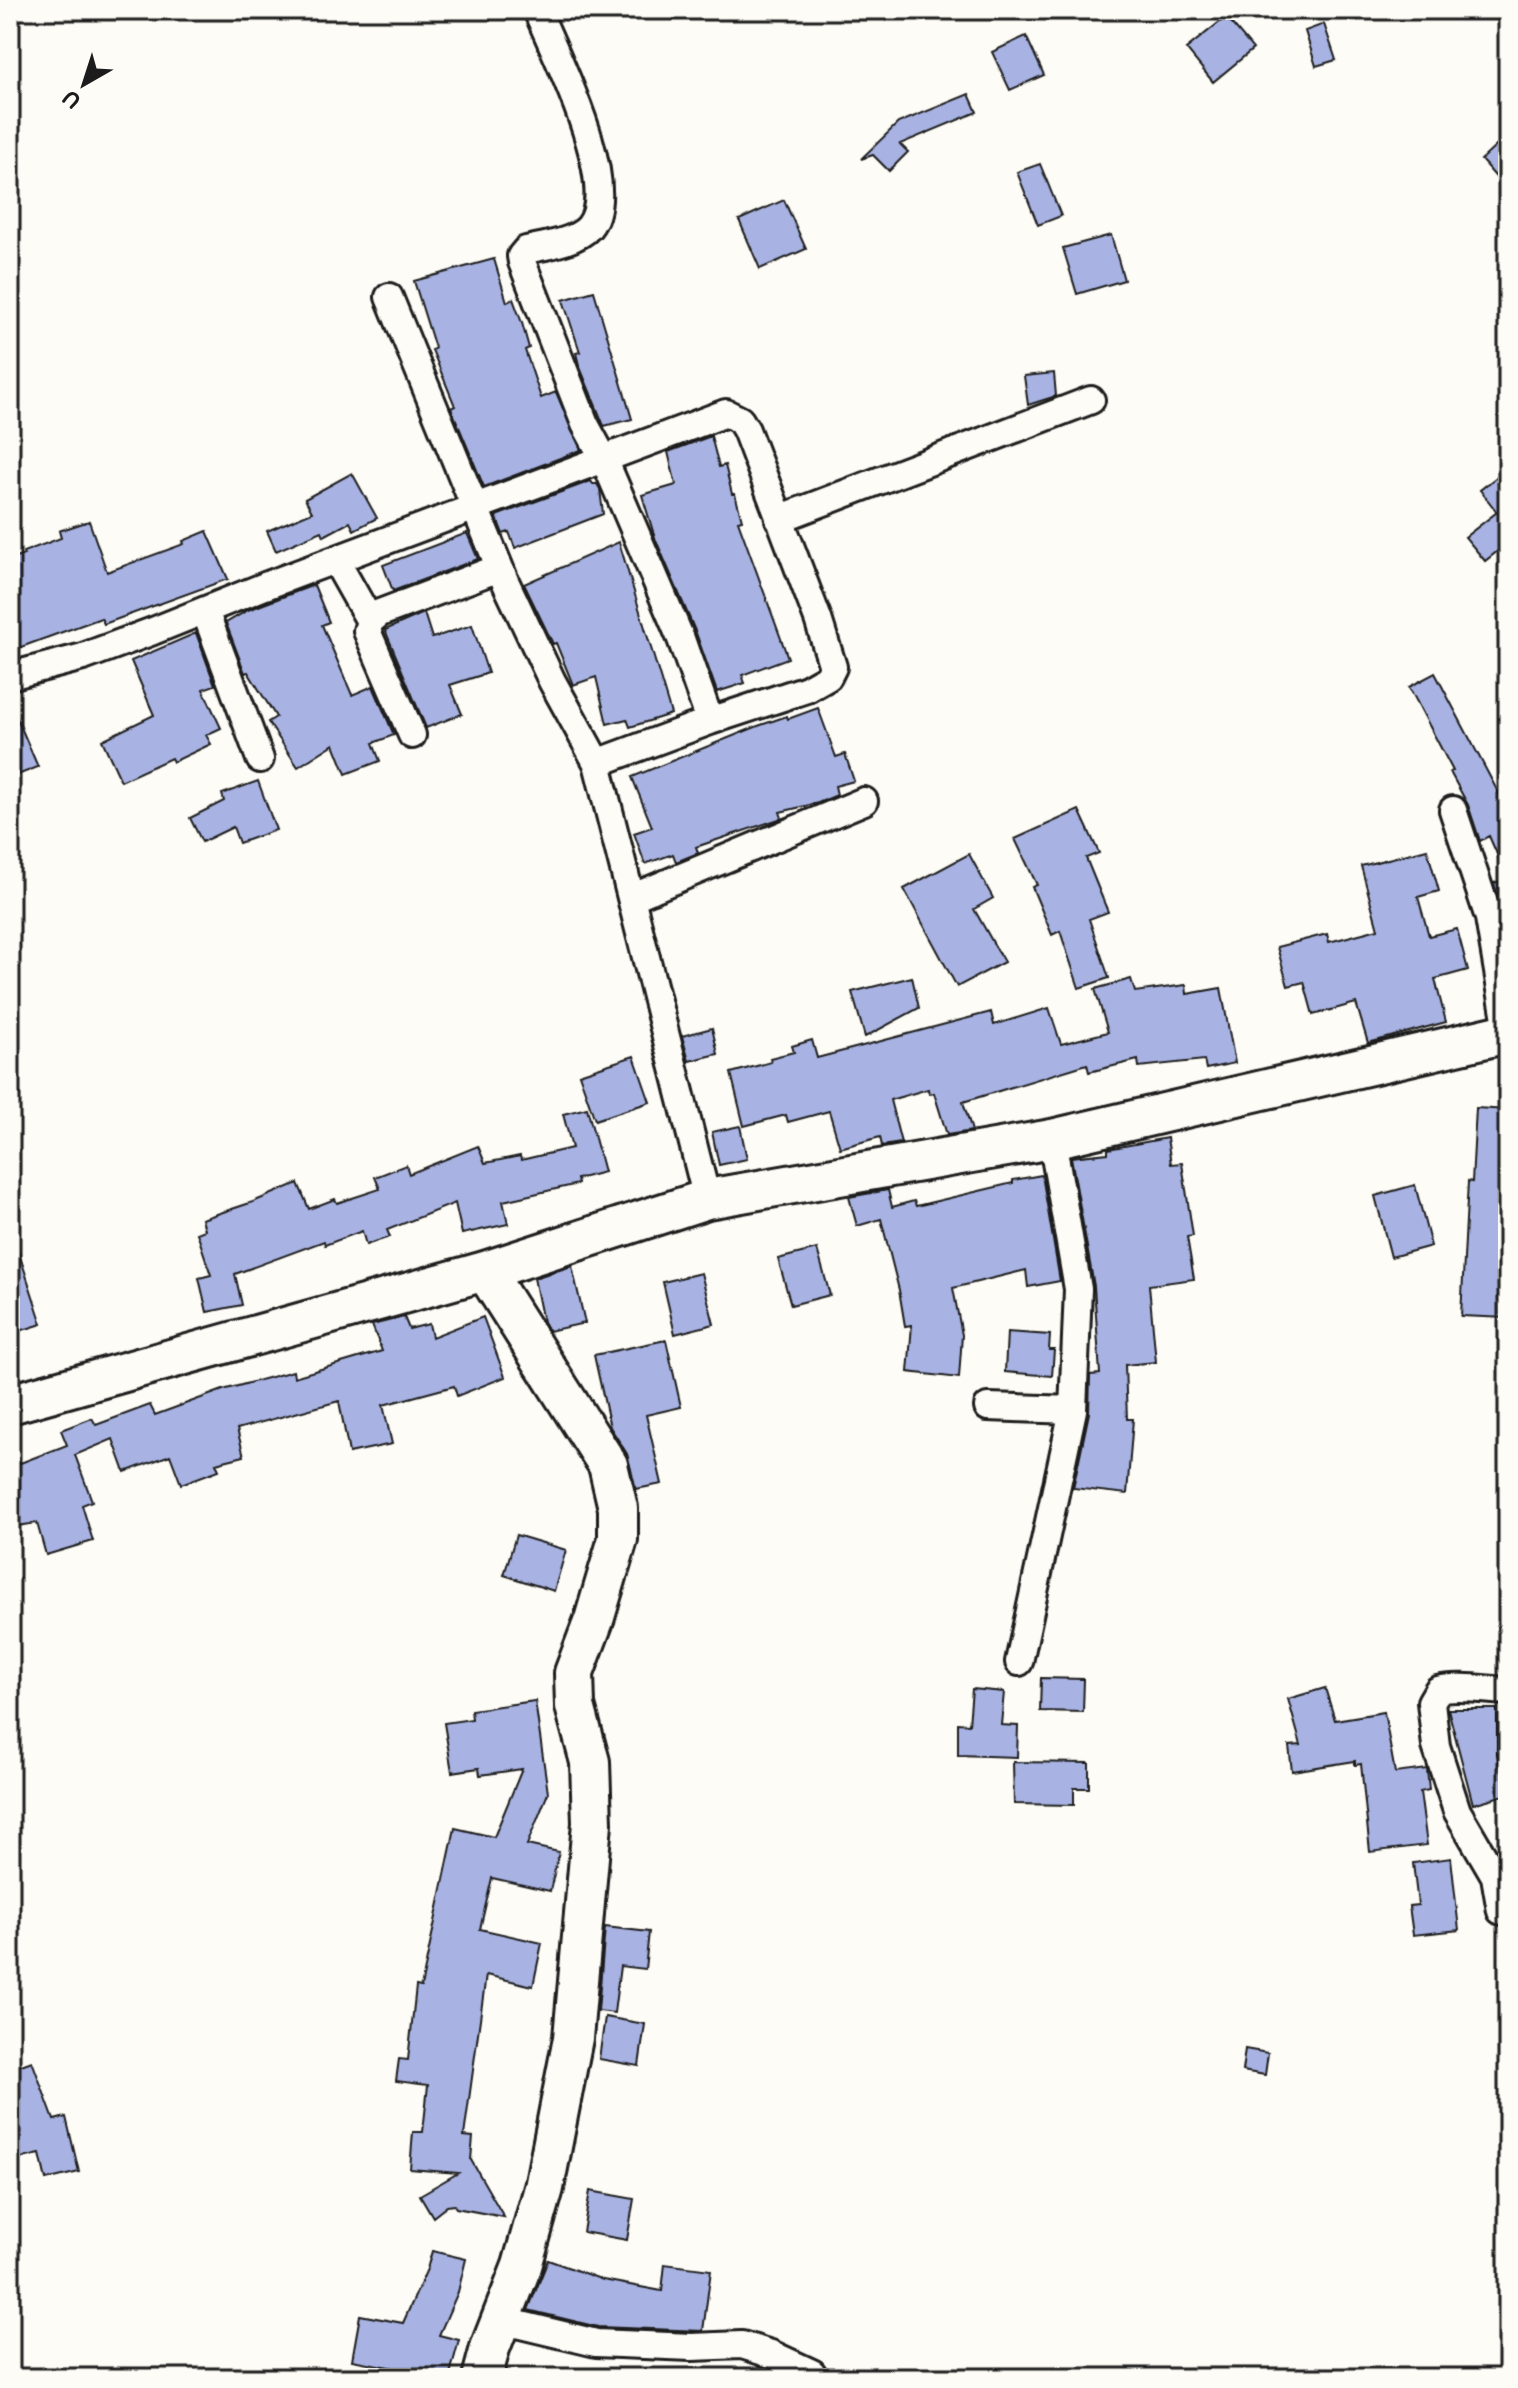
<svg xmlns="http://www.w3.org/2000/svg" width="1518" height="2388" font-family="'Balsamiq Sans',sans-serif">
  <style>
    .building { fill: #a8b3e3; stroke: #1c1c1c; stroke-width: 2 }
    .lines { fill: none; stroke-linecap: round; stroke-linejoin: round }
    .street-casing { stroke: #1c1c1c; stroke-width: 32 }
    .secondary-casing { stroke: #1c1c1c; stroke-width: 44 }
    .street { stroke: #fdfcf7; stroke-width: 26 }
    .secondary { stroke: #fdfcf7; stroke-width: 38 }
  </style>
  <rect width="100%" height="100%" fill="#fdfcf7"/>
  <filter id="ink" filterUnits="userSpaceOnUse"><feTurbulence type="fractalNoise" baseFrequency=".0125" numOctaves="2"/><feDisplacementMap in="SourceGraphic" scale="16" xChannelSelector="R" yChannelSelector="G"/><feConvolveMatrix kernelMatrix="1 2 1 2 8 2 1 2 1" color-interpolation-filters="sRGB"/></filter>
  <g filter="url(#ink)">
    <path class="building" d="M 1226,17 L 1253,49 L 1213,82 L 1186,49 Z
      M 1324,24 L 1336,60 L 1316,66 L 1305,31 Z
      M 1026,36 L 1044,75 L 1010,90 L 992,52 Z
      M 969,94 L 977,112 L 900,144 L 908,152 L 889,171 L 873,155 L 861,159 L 898,123 Z
      M 1508,135 L 1508,191 L 1481,160 Z
      M 1040,164 L 1061,216 L 1038,225 L 1017,172 Z
      M 784,200 L 806,249 L 760,269 L 739,220 Z
      M 1111,235 L 1124,280 L 1077,294 L 1063,248 Z
      M 494,259 L 507,302 L 513,299 L 522,323 L 529,348 L 525,350 L 541,398 L 556,392 L 581,450 L 484,487 L 451,408 L 455,406 L 432,350 L 435,348 L 414,281 Z
      M 594,291 L 632,419 L 604,426 L 579,365 L 576,353 L 580,352 L 563,300 Z
      M 1054,373 L 1056,396 L 1028,405 L 1024,376 Z
      M 711,436 L 719,467 L 725,465 L 732,494 L 735,494 L 742,520 L 738,521 L 788,658 L 742,675 L 745,683 L 717,692 L 696,633 L 655,538 L 642,495 L 676,485 L 668,452 Z
      M 1508,468 L 1508,543 L 1485,561 L 1465,537 L 1497,512 L 1480,490 Z
      M 352,473 L 377,518 L 354,530 L 350,522 L 324,536 L 322,531 L 276,551 L 267,531 L 312,512 L 305,499 Z
      M 591,481 L 593,484 L 597,484 L 600,489 L 603,514 L 515,548 L 509,532 L 503,534 L 496,516 Z
      M 89,521 L 107,572 L 184,544 L 183,541 L 207,531 L 228,579 L 104,624 L 101,618 L 10,651 L 10,560 L 24,555 L 23,552 L 61,538 L 59,531 Z
      M 467,533 L 478,559 L 393,591 L 383,565 Z
      M 619,542 L 671,714 L 630,727 L 627,719 L 607,724 L 596,677 L 573,685 L 556,643 L 553,644 L 524,584 Z
      M 314,585 L 329,622 L 322,625 L 352,695 L 373,686 L 394,735 L 373,743 L 380,761 L 346,774 L 334,744 L 298,767 L 268,722 L 276,717 L 248,672 L 245,673 L 226,623 L 248,610 Z
      M 424,613 L 432,638 L 472,625 L 488,673 L 450,685 L 462,714 L 426,728 L 385,630 Z
      M 196,633 L 215,685 L 203,689 L 221,728 L 206,735 L 211,744 L 173,762 L 171,758 L 121,781 L 102,740 L 154,715 L 131,661 Z
      M 1435,673 L 1508,811 L 1508,934 L 1494,883 L 1508,879 L 1489,836 L 1480,841 L 1468,805 L 1450,772 L 1453,771 L 1409,687 Z
      M 10,702 L 38,767 L 10,778 Z
      M 818,708 L 836,757 L 845,754 L 854,781 L 835,786 L 837,795 L 818,803 L 780,812 L 782,818 L 696,847 L 698,853 L 676,862 L 673,854 L 645,864 L 634,833 L 652,827 L 632,777 L 758,726 L 787,716 L 788,719 Z
      M 258,781 L 276,830 L 239,843 L 233,827 L 202,842 L 190,818 L 224,801 L 222,794 Z
      M 1079,810 L 1099,853 L 1086,858 L 1108,912 L 1089,919 L 1109,978 L 1079,988 L 1060,931 L 1052,935 L 1032,887 L 1037,885 L 1015,839 Z
      M 1427,849 L 1439,891 L 1418,897 L 1429,936 L 1457,929 L 1468,970 L 1435,979 L 1446,1022 L 1368,1043 L 1356,1003 L 1313,1015 L 1304,982 L 1288,986 L 1277,947 L 1327,934 L 1329,942 L 1378,929 L 1361,866 Z
      M 969,854 L 993,898 L 974,909 L 1004,962 L 957,987 L 904,889 Z
      M 912,977 L 919,1008 L 865,1037 L 852,992 Z
      M 1131,979 L 1135,992 L 1186,985 L 1187,994 L 1221,988 L 1235,1063 L 1206,1069 L 1204,1060 L 1139,1067 L 1138,1060 L 1089,1072 L 1087,1064 L 963,1102 L 972,1131 L 947,1135 L 934,1093 L 929,1094 L 928,1089 L 890,1100 L 901,1143 L 882,1146 L 880,1137 L 840,1148 L 829,1111 L 788,1122 L 786,1115 L 744,1126 L 731,1073 L 771,1062 L 770,1058 L 794,1052 L 792,1046 L 812,1040 L 817,1058 L 991,1012 L 994,1025 L 1049,1008 L 1061,1044 L 1108,1032 L 1095,989 Z
      M 712,1028 L 718,1054 L 689,1061 L 682,1036 Z
      M 634,1056 L 650,1102 L 595,1120 L 579,1074 Z
      M 587,1108 L 604,1172 L 577,1179 L 578,1184 L 503,1201 L 508,1224 L 462,1234 L 455,1203 L 387,1230 L 390,1237 L 366,1245 L 362,1231 L 325,1245 L 324,1241 L 235,1274 L 242,1305 L 207,1312 L 199,1278 L 211,1275 L 197,1233 L 205,1230 L 202,1219 L 253,1202 L 298,1183 L 309,1209 L 335,1199 L 337,1203 L 380,1189 L 375,1177 L 406,1165 L 409,1174 L 478,1146 L 485,1163 L 520,1156 L 521,1160 L 572,1148 L 563,1114 Z
      M 1476,1108 L 1507,1110 L 1503,1173 L 1508,1173 L 1508,1318 L 1461,1316 L 1468,1181 L 1472,1182 Z
      M 740,1126 L 747,1159 L 719,1165 L 712,1132 Z
      M 1167,1138 L 1171,1164 L 1182,1163 L 1193,1236 L 1187,1237 L 1194,1279 L 1149,1285 L 1156,1362 L 1125,1365 L 1127,1419 L 1133,1419 L 1127,1494 L 1073,1488 L 1089,1413 L 1090,1375 L 1100,1374 L 1094,1286 L 1071,1157 L 1108,1153 L 1108,1149 Z
      M 1042,1175 L 1060,1281 L 1028,1287 L 1026,1270 L 953,1288 L 962,1335 L 959,1378 L 908,1372 L 912,1325 L 905,1326 L 899,1290 L 881,1219 L 857,1226 L 849,1197 L 888,1190 L 892,1207 L 914,1201 L 916,1206 L 1013,1183 L 1013,1180 Z
      M 1415,1185 L 1431,1246 L 1391,1257 L 1375,1196 Z
      M 14,1238 L 42,1324 L 10,1334 L 10,1239 Z
      M 817,1249 L 830,1295 L 791,1305 L 778,1259 Z
      M 572,1266 L 585,1323 L 549,1331 L 543,1322 L 534,1278 Z
      M 701,1273 L 714,1324 L 675,1334 L 663,1282 Z
      M 404,1317 L 409,1329 L 429,1324 L 432,1337 L 483,1317 L 505,1377 L 457,1396 L 454,1386 L 383,1405 L 392,1444 L 349,1453 L 339,1401 L 237,1429 L 244,1456 L 216,1463 L 219,1470 L 181,1484 L 170,1455 L 125,1472 L 113,1439 L 75,1455 L 92,1501 L 82,1505 L 93,1541 L 46,1555 L 37,1523 L 10,1527 L 10,1467 L 67,1445 L 61,1430 L 92,1418 L 96,1425 L 150,1405 L 155,1415 L 223,1390 L 293,1371 L 294,1377 L 382,1351 L 372,1325 Z
      M 1007,1332 L 1050,1335 L 1049,1350 L 1054,1350 L 1052,1376 L 1005,1372 Z
      M 666,1340 L 681,1407 L 646,1415 L 662,1484 L 636,1489 L 627,1454 L 610,1427 L 594,1355 Z
      M 516,1535 L 566,1550 L 554,1591 L 504,1575 Z
      M 1041,1678 L 1084,1679 L 1083,1712 L 1040,1711 Z
      M 1325,1688 L 1335,1720 L 1384,1712 L 1395,1773 L 1427,1769 L 1429,1790 L 1420,1792 L 1427,1845 L 1370,1852 L 1361,1764 L 1355,1765 L 1355,1761 L 1292,1771 L 1289,1746 L 1301,1745 L 1288,1699 Z
      M 972,1689 L 1004,1692 L 1001,1725 L 1018,1726 L 1017,1757 L 958,1755 L 958,1723 L 969,1724 Z
      M 535,1701 L 548,1793 L 527,1845 L 559,1852 L 550,1891 L 492,1878 L 480,1929 L 542,1943 L 533,1986 L 486,1975 L 464,2136 L 473,2137 L 471,2160 L 504,2217 L 456,2208 L 454,2205 L 447,2206 L 433,2217 L 420,2195 L 458,2173 L 410,2169 L 413,2132 L 423,2132 L 428,2085 L 396,2081 L 399,2059 L 408,2060 L 416,1986 L 421,1987 L 455,1828 L 494,1837 L 522,1769 L 480,1775 L 479,1768 L 452,1772 L 444,1723 L 472,1719 L 471,1710 Z
      M 1448,1709 L 1497,1709 L 1497,1754 L 1508,1794 L 1473,1804 Z
      M 1013,1762 L 1089,1763 L 1089,1788 L 1074,1788 L 1074,1805 L 1014,1804 Z
      M 1451,1858 L 1459,1930 L 1413,1935 L 1409,1906 L 1418,1905 L 1413,1863 Z
      M 605,1927 L 649,1932 L 645,1969 L 620,1966 L 614,2013 L 598,2011 Z
      M 605,2017 L 645,2024 L 639,2066 L 599,2059 Z
      M 1245,2049 L 1268,2053 L 1265,2075 L 1242,2071 Z
      M 32,2061 L 54,2120 L 66,2117 L 79,2172 L 46,2180 L 40,2154 L 10,2161 L 10,2069 Z
      M 590,2191 L 634,2199 L 627,2240 L 583,2232 Z
      M 432,2251 L 466,2259 L 458,2292 L 439,2335 L 459,2340 L 449,2378 L 413,2378 L 415,2372 L 352,2360 L 360,2315 L 403,2323 L 427,2269 Z
      M 548,2260 L 603,2280 L 662,2291 L 665,2264 L 711,2270 L 703,2331 L 598,2327 L 528,2310 Z"/>
    <g class="lines">
      <g class="street-casing">
        <path id="street" d="M 537,10 C 555,54 623,186 589,227 C 576,242 544,246 526,250 L 521,256 L 522,262 L 585,424 L 604,459 L 681,639 L 710,721 L 597,763
          M 389,297 L 505,581 L 552,681 L 597,763 L 707,1199
          M 779,519 L 1091,400
          M 336,561 L 370,621
          M 205,611 L 260,759
          M 10,676 L 83,657 L 153,631 L 265,586 L 726,413 L 740,420 L 746,430 L 818,619 L 833,667 L 828,677 L 807,689 L 710,721
          M 412,735 L 367,631 L 370,621 L 380,613 L 499,568
          M 1453,810 L 1489,918 L 1508,1031
          M 631,898 L 864,801
          M 988,1407 L 1073,1410
          M 1019,1662 L 1073,1410 L 1078,1289 L 1052,1139
          M 1501,1911 L 1495,1876 L 1457,1811 L 1436,1746 L 1431,1702 L 1438,1690 C 1456,1685 1488,1690 1508,1691
          M 500,2320 L 596,2343 L 692,2347 L 742,2345 L 771,2354 L 812,2373"/>
      </g>
      <g class="secondary-casing">
        <path id="secondary" d="M 10,1404 L 485,1271 L 707,1199 L 1052,1139 L 1508,1033
          M 482,2378 L 490,2348 L 522,2266 L 544,2188 L 573,2038 L 592,1823 L 590,1762 L 575,1706 L 574,1673 L 594,1620 L 618,1539 L 618,1508 L 608,1465 L 485,1271"/>
      </g>
      <use href="#street" class="street"/>
      <use href="#secondary" class="secondary"/>
    </g>
  </g>
  <rect width="1518" height="2388" fill="none" stroke="#fdfcf7" stroke-width="40"/>
  <rect x="20" y="20" width="1478" height="2348" fill="none" stroke="#1c1c1c" stroke-width="3" filter="url(#ink)"/>
  <g transform="translate(84 84) rotate(219)" stroke="#fdfcf7" stroke-width="6" paint-order="stroke">
  <path d="M0-6L14 30L0 20L-14 30Z" fill="#1c1c1c"/>
  <text y="-12" font-size="22" font-weight="bold" text-anchor="middle" fill="#1c1c1c">U</text>
  </g>
</svg>
